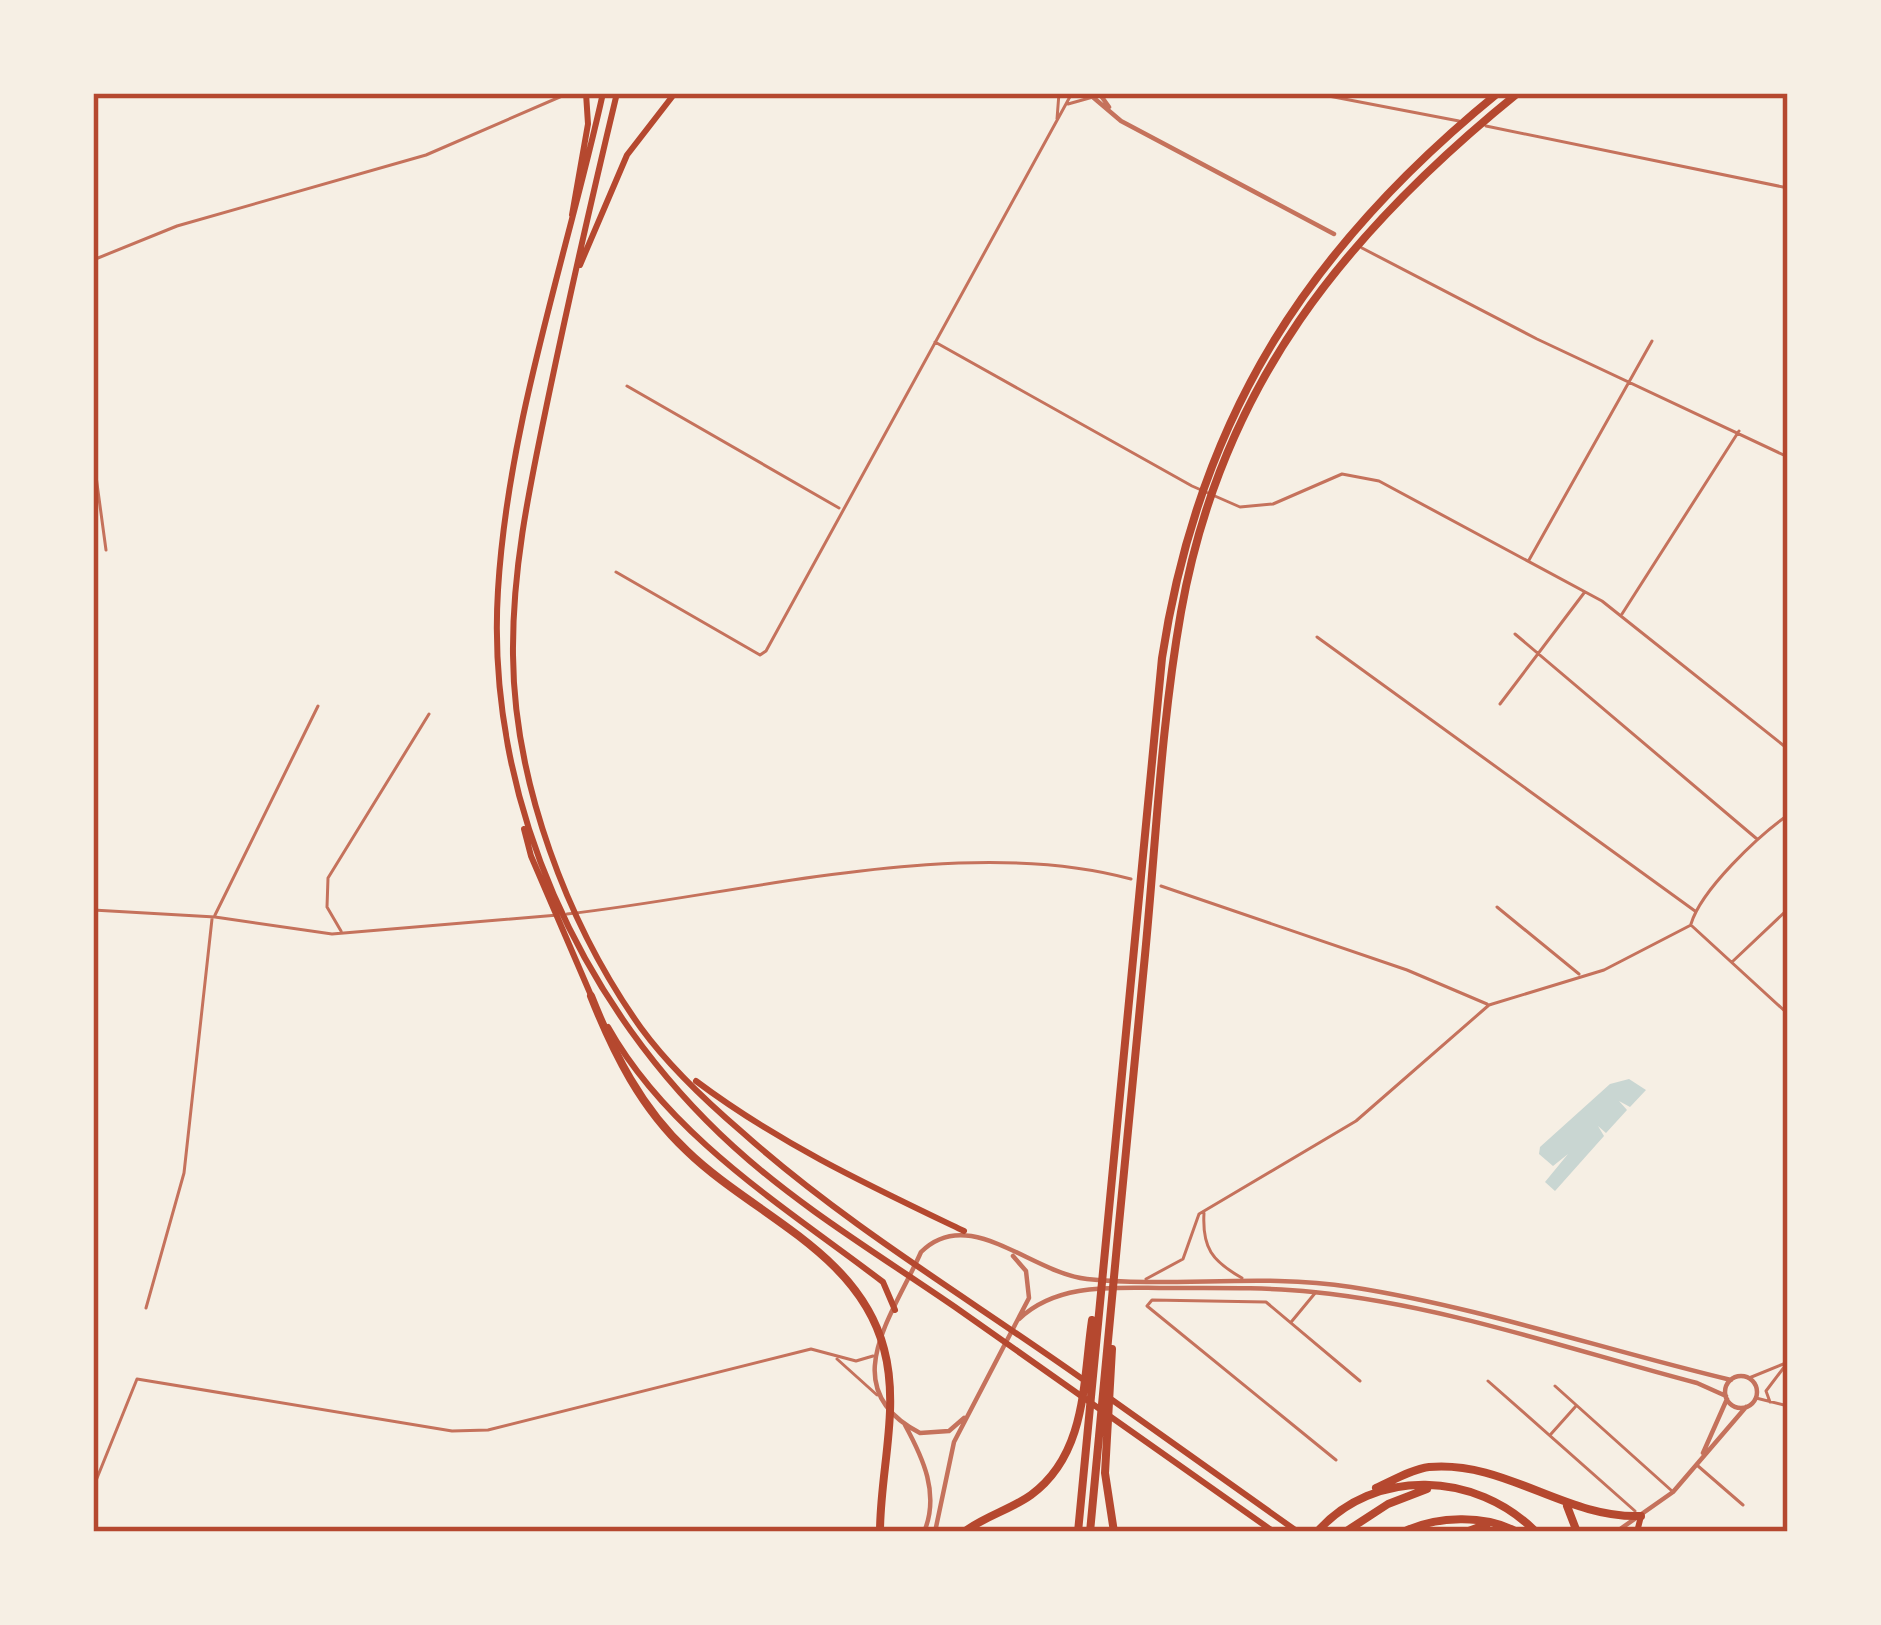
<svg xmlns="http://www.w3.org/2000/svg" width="1881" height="1625" font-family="Poppins,sans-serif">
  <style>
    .water { fill: #c9d6d2 }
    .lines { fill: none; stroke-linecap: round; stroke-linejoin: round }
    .minor { stroke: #c5725c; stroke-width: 3 }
    .tertiary { stroke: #c5725c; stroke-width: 4.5 }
    .trunk { stroke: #b5482f; stroke-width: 6 }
    .motorway { stroke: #b5482f; stroke-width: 8 }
    .neatline { fill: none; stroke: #b5482f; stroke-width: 4.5 }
  </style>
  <rect width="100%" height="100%" fill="#f6efe4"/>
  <path class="water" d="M 1629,1079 L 1646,1090 L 1630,1107 L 1619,1101 L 1627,1110 L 1606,1133 L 1598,1126 L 1604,1136 L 1555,1191 L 1545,1182 L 1568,1154 L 1553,1166 L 1539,1154 L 1540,1147 L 1610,1084 Z"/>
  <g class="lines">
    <path class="minor" d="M 1313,93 L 1459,121
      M 1068,104 L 1093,97
      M 93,107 L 96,93
      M 1057,119 L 1059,93
      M 1486,126 L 1788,188
      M 1362,248 L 1537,339 L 1788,457
      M 93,260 L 177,226 L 426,155 L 569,93
      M 935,342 L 1192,486 L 1240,507 L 1273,504 L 1342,474 L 1379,481 L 1602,601 L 1788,749
      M 627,386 L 839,508
      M 93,454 L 106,550
      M 1529,560 L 1652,341
      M 616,572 L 760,655 L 766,651 L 1072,93
      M 1622,614 L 1739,431
      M 1515,634 L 1757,839
      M 1317,637 L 1695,911
      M 1500,704 L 1584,593
      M 1161,886 L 1407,970 L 1487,1004
      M 1497,907 L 1579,974
      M 93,910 L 215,917 L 332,934 L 558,915
      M 567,914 C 738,895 964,833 1131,879
      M 215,915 L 318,706
      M 1691,924 C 1701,890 1758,836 1788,815
      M 1692,926 L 1788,1014
      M 341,931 L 327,907 L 328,878 L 429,714
      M 1732,962 L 1788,909
      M 1204,1213 C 1202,1248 1212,1261 1242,1278
      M 1146,1279 L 1183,1259 L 1199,1214 L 1356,1121 L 1489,1005 L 1604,970 L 1691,925
      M 146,1308 L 184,1173 L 212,919
      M 1292,1321 L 1316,1292
      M 837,1359 L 877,1395
      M 1749,1378 L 1786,1363
      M 1488,1381 L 1635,1511
      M 1555,1386 L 1672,1491
      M 1756,1398 L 1788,1406
      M 1770,1402 L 1766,1391 L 1788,1362
      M 1551,1434 L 1576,1406
      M 1336,1460 L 1147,1306 L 1152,1300 L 1266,1302 L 1360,1381
      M 1698,1466 L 1743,1505
      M 93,1488 L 137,1379 L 452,1431 L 488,1430 L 811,1349 L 856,1361 L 873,1356"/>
    <path class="tertiary" d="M 1088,93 L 1121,121 L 1334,234
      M 1099,93 L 1109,107
      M 1019,1319 C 1058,1282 1115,1288 1167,1288 C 1215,1288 1265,1287 1313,1292 C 1443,1305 1571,1350 1697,1383 L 1726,1396
      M1725 1392a16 16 0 1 1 32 0a16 16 0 1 1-32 0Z
      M 964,1418 L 949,1431 L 920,1433 C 833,1388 893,1316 921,1252 C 969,1204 1031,1273 1087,1279 C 1175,1288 1262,1273 1351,1287 C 1479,1307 1605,1350 1731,1380
      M 905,1425 C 923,1458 940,1494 924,1532
      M 1703,1453 L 1727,1399
      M 935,1532 L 954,1442 L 1029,1298 L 1026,1271 L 1013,1256
      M 1616,1532 L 1673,1492 L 1746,1407"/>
    <path class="trunk" d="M 603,93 C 567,256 508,423 498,590 C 485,799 581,1008 734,1147 C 801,1208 881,1256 955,1307 C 1061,1382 1167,1457 1274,1532
      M 617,93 C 593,193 570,294 549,394 C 531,481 512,565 513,655 C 514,782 567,924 641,1028 C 668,1065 707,1102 742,1132 C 847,1226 973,1301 1088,1383
      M 572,215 L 588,124 L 586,93
      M 580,265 L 627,155 L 675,93
      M 524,829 L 531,856 L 593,1000
      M 608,1027 C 669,1136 786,1208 883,1282 L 895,1310
      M 696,1081 C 780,1144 870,1186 964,1231
      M 1108,1397 L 1298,1532
      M 1637,1532 L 1641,1516"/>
    <path class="motorway" d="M 591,996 C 614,1054 641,1108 687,1151 C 753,1215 859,1252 884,1349 C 900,1408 880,1472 880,1532
      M 1112,1349 L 1105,1473 L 1114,1532
      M 1376,1488 C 1392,1481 1412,1469 1429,1467 C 1505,1460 1566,1519 1641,1516
      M 1567,1506 L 1577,1532
      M 964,1532 C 985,1516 1010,1510 1031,1495 C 1087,1454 1083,1381 1092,1320
      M 973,1532 L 1017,1532
      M 1078,1532 L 1162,658 C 1199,415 1310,246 1498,93
      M 1090,1532 C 1108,1340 1126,1147 1145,955 C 1156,841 1161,725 1181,612 C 1221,386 1345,233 1518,93
      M 1317,1532 C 1374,1467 1476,1471 1536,1532
      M 1345,1532 L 1388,1504 L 1427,1489
      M 1403,1532 C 1436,1516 1485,1514 1517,1532
      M 1466,1532 L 1487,1524"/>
  </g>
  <rect width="1881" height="1625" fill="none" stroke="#f6efe4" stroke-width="192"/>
  <rect x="96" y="96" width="1689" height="1433" class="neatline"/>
</svg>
